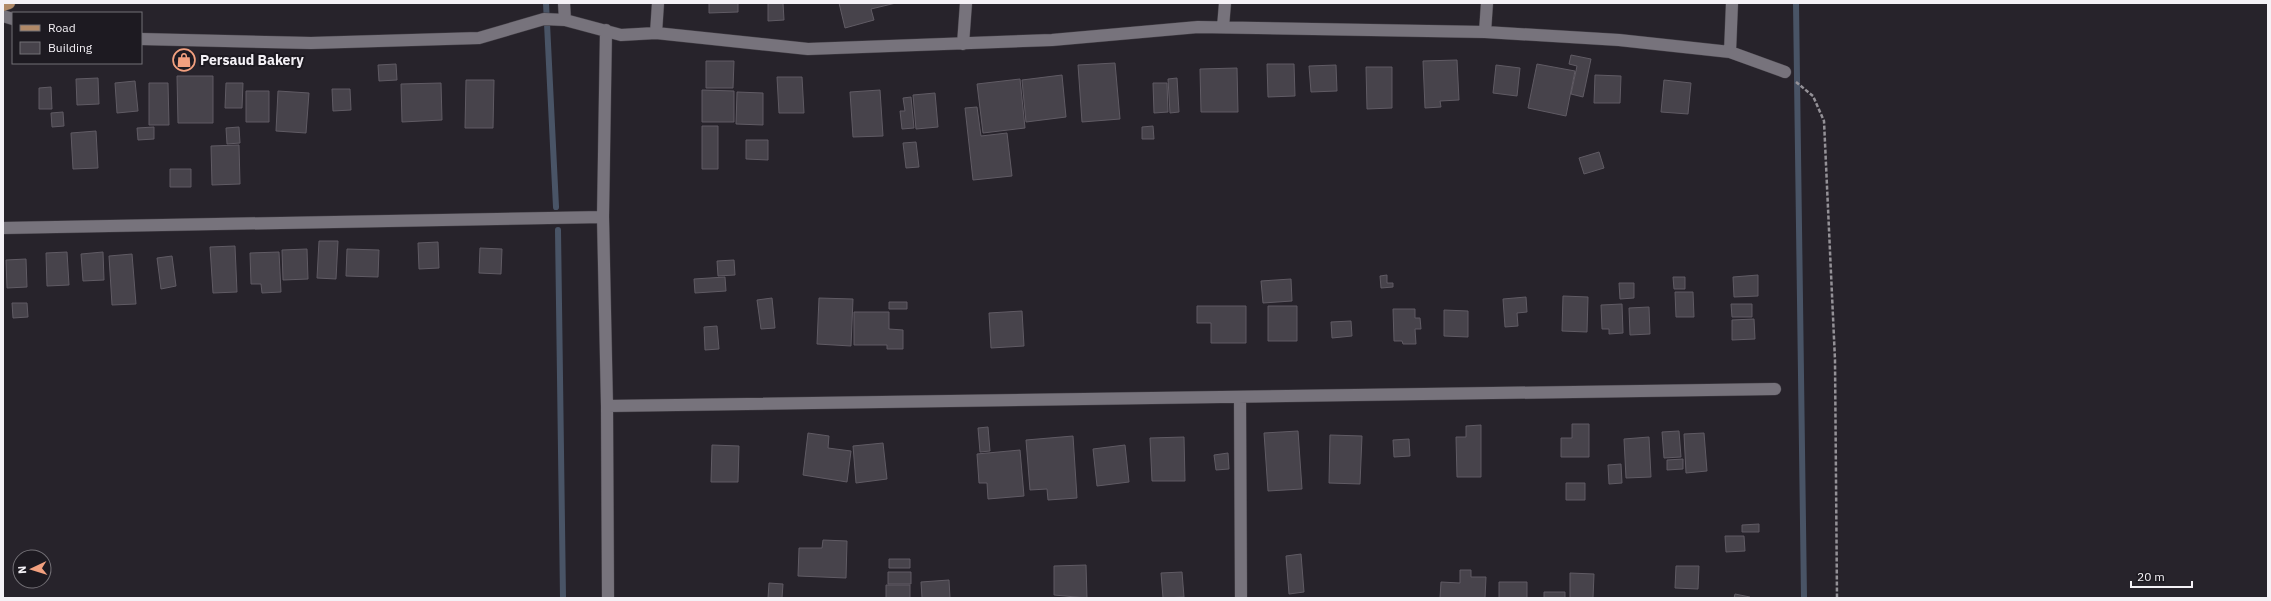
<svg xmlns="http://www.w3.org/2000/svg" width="2271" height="601" font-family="'IBM Plex Sans',sans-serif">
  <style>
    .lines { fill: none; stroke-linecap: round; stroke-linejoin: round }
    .stream { stroke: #495466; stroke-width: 6 }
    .building { fill: #47434b; stroke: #605b64 }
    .street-casing { stroke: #423e45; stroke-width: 13 }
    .primary-casing { stroke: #423e45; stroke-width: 13 }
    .path { stroke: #949197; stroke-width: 2.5; stroke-dasharray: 4 2; stroke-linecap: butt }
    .street { stroke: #77737c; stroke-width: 12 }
    .primary { stroke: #b08968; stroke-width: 12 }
    .labels { text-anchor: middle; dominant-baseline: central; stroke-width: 4; stroke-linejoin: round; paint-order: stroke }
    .poi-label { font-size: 14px; font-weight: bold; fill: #f4f1f6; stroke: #1d1a21; text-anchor: start }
  </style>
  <rect width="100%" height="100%" fill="#27232b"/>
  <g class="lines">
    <path class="stream" d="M 546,3 L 556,207
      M 1796,3 L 1804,598
      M 558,230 L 563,598"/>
  </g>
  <path class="building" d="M 709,3 L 738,3 L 738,12 L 709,13 Z
    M 768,3 L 783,3 L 784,20 L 768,21 Z
    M 839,3 L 896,3 L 871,9 L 874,20 L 845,28 Z
    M 1571,55 L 1591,59 L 1583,97 L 1571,94 L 1577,66 L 1569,64 Z
    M 1457,60 L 1459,100 L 1440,101 L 1441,107 L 1425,108 L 1423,61 Z
    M 706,61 L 734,61 L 733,88 L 706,88 Z
    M 1115,63 L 1120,119 L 1082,122 L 1078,65 Z
    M 396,64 L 397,80 L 379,81 L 378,65 Z
    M 1267,64 L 1294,64 L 1295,96 L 1268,97 Z
    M 1537,64 L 1575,71 L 1566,116 L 1528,108 Z
    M 1336,65 L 1337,91 L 1311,92 L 1309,66 Z
    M 1496,65 L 1520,68 L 1517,96 L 1493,93 Z
    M 1366,67 L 1392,67 L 1392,108 L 1367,109 Z
    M 1237,68 L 1238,112 L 1201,112 L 1200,69 Z
    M 1062,75 L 1066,117 L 1026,122 L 1022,80 Z
    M 1595,75 L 1621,76 L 1620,103 L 1594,103 Z
    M 177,76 L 213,76 L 213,123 L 178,123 Z
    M 777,77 L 802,77 L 804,113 L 779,113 Z
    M 98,78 L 99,104 L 77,105 L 76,79 Z
    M 1177,78 L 1179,112 L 1170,113 L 1168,79 Z
    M 1020,79 L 1025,128 L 983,133 L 977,84 Z
    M 466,80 L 494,80 L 493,128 L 465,128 Z
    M 1664,80 L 1691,83 L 1688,114 L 1661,112 Z
    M 135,81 L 138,111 L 117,113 L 115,83 Z
    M 149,83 L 168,83 L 169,125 L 149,125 Z
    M 226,83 L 243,83 L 242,108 L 225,108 Z
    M 441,83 L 442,120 L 402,122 L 401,84 Z
    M 1153,83 L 1167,83 L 1168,112 L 1154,113 Z
    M 51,87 L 52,109 L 39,109 L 39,88 Z
    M 332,89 L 350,89 L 351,110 L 333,111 Z
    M 702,90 L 734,91 L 734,122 L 702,122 Z
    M 880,90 L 883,136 L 853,137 L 850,92 Z
    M 246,91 L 269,91 L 269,122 L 246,122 Z
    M 278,91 L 309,93 L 306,133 L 276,131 Z
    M 737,92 L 763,93 L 763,125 L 736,124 Z
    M 935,93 L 938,127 L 916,129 L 913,95 Z
    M 911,97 L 914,128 L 902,129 L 900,111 L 905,111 L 903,98 Z
    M 977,107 L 981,136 L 1007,133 L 1012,176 L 973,180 L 965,108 Z
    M 63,112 L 64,126 L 52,127 L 51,113 Z
    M 702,126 L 718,126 L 718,169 L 702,169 Z
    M 1153,126 L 1154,139 L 1142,139 L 1142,127 Z
    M 154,127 L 154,139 L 138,140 L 137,128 Z
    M 239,127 L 240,143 L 227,144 L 226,128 Z
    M 96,131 L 98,168 L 73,169 L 71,133 Z
    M 746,140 L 768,140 L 768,160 L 746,159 Z
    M 916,142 L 919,167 L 906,168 L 903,143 Z
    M 239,145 L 240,184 L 212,185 L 211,146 Z
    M 1599,152 L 1604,168 L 1584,174 L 1579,158 Z
    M 170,169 L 191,169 L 191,187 L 170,187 Z
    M 319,241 L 338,241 L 336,279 L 317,278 Z
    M 438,242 L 439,268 L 419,269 L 418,243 Z
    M 235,246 L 237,292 L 213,293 L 210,247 Z
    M 480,248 L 502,249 L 501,274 L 479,273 Z
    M 307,249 L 308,279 L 283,280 L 282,250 Z
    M 347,249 L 379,250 L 378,277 L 346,276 Z
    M 67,252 L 69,285 L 47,286 L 46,253 Z
    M 103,252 L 104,280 L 83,281 L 81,254 Z
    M 279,252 L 281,292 L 262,293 L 261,284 L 251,284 L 250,253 Z
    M 132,254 L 136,304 L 112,305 L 109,256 Z
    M 172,256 L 176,286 L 161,289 L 157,258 Z
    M 26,259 L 27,287 L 7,288 L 6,260 Z
    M 734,260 L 735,275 L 718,276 L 717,261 Z
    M 1387,275 L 1387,283 L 1393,283 L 1393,287 L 1381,288 L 1380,276 Z
    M 1758,275 L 1758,296 L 1734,297 L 1733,277 Z
    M 725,277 L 726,291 L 695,293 L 694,279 Z
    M 1673,277 L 1685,277 L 1685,289 L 1674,289 Z
    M 1291,279 L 1292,301 L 1263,303 L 1261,281 Z
    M 1619,283 L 1634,283 L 1634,298 L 1620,299 Z
    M 1675,292 L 1693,292 L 1694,317 L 1676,317 Z
    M 1563,296 L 1588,297 L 1587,332 L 1562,331 Z
    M 1526,297 L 1527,312 L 1517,313 L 1518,326 L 1505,327 L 1503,299 Z
    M 772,298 L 775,328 L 761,329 L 757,300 Z
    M 819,298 L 853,299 L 851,346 L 817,344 Z
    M 889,302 L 907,302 L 907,309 L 889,309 Z
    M 12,303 L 27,303 L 28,317 L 13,318 Z
    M 1622,304 L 1623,333 L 1609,334 L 1609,329 L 1602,329 L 1601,305 Z
    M 1731,304 L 1752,304 L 1752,317 L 1732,317 Z
    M 1197,306 L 1246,306 L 1246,343 L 1211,343 L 1211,323 L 1197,323 Z
    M 1268,306 L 1297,306 L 1297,341 L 1268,341 Z
    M 1649,307 L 1650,334 L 1630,335 L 1629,308 Z
    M 1393,309 L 1415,309 L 1415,318 L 1420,318 L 1421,329 L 1415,329 L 1416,344 L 1403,344 L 1402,341 L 1394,341 Z
    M 1444,310 L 1468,311 L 1468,337 L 1444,336 Z
    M 1022,311 L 1024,346 L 991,348 L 989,313 Z
    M 854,312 L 889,312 L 889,329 L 903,330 L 903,349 L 887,349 L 887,345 L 854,345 Z
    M 1754,319 L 1755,339 L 1732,340 L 1732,320 Z
    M 1351,321 L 1352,336 L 1332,338 L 1331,322 Z
    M 717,326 L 719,349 L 705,350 L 704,327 Z
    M 1572,424 L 1589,424 L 1589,457 L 1561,457 L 1561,438 L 1572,438 Z
    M 1481,425 L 1481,477 L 1457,477 L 1456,437 L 1466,437 L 1466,426 Z
    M 988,427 L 990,451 L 980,452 L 978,428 Z
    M 1298,431 L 1302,489 L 1268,491 L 1264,433 Z
    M 1679,431 L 1681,457 L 1664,458 L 1662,432 Z
    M 808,433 L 829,436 L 828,448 L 851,451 L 847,482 L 803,475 Z
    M 1704,433 L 1707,471 L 1686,473 L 1684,434 Z
    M 1330,435 L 1362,436 L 1360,484 L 1329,483 Z
    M 1073,436 L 1077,498 L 1048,500 L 1047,489 L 1030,490 L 1026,440 Z
    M 1184,437 L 1185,481 L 1152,481 L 1150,438 Z
    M 1649,437 L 1651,477 L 1626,478 L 1624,439 Z
    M 1409,439 L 1410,456 L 1394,457 L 1393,440 Z
    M 883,443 L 887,479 L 856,483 L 853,446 Z
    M 712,445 L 739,446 L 738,482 L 711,482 Z
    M 1125,445 L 1129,482 L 1097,486 L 1093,449 Z
    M 1020,450 L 1024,496 L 988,499 L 987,483 L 979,483 L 977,454 Z
    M 1228,453 L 1229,469 L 1216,470 L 1214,455 Z
    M 1683,459 L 1683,469 L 1667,470 L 1667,460 Z
    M 1621,464 L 1622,483 L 1609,484 L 1608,465 Z
    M 1566,483 L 1585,483 L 1585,500 L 1566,500 Z
    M 1759,524 L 1759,532 L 1742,532 L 1742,525 Z
    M 1725,536 L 1744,536 L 1745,551 L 1726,552 Z
    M 823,540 L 847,541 L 846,578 L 798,576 L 799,548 L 822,548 Z
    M 1301,554 L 1304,592 L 1289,594 L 1286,556 Z
    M 889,559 L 910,559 L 910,568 L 889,568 Z
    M 1086,565 L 1087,598 L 1054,595 L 1054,566 Z
    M 1676,566 L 1699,566 L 1698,589 L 1675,588 Z
    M 1460,570 L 1471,570 L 1471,577 L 1486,577 L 1485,598 L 1440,598 L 1441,582 L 1460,583 Z
    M 888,572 L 911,572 L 911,584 L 888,584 Z
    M 1182,572 L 1184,597 L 1163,598 L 1161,573 Z
    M 1570,573 L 1594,574 L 1593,598 L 1570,598 Z
    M 949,580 L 950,598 L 922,598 L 921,582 Z
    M 1499,582 L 1527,582 L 1527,598 L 1499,598 Z
    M 769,583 L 783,584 L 782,598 L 768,598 Z
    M 886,585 L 910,585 L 910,598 L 886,598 Z
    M 1544,592 L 1565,592 L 1565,598 L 1544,598 Z
    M 1735,594 L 1750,597 L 1750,598 L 1734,598 Z"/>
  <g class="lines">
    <g class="street-casing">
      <path id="street" d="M 564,3 L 565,20
        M 3,16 L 13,19
        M 1223,27 L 1225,3
        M 606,30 L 603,217 L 607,406 L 608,598
        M 1485,32 L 1487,3
        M 656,33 L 658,3
        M 141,39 L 311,43 L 479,38 L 544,19 L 565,20 L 621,35 L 656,33 L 808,49 L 1052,40 L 1198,27 L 1485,32 L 1619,40 L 1730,52 L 1785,72
        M 963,44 L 966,3
        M 1730,52 L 1732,3
        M 3,228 L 603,217
        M 1240,397 L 1241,598
        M 607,406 L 1775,389"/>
    </g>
    <g class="primary-casing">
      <path id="primary" d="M 3,5 L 9,3"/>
    </g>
    <path class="path" d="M 1796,82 L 1813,96 L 1824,121 L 1835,360 L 1837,598"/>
    <use href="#street" class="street"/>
    <use href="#primary" class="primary"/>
  </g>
  <defs>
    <g id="shop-ring" transform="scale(1.15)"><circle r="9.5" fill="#1d1a21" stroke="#f2a07f" stroke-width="1.5"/><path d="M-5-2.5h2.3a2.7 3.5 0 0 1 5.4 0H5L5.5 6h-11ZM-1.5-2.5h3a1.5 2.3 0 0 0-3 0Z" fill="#f2a07f"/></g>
  </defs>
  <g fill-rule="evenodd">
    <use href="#shop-ring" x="184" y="60"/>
  </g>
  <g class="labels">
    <g class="poi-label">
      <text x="200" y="60">Persaud Bakery</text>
    </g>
  </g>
  <rect width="2271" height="601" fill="none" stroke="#f4f1f6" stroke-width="8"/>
  <rect x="12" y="12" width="130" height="52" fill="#1d1a21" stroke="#737076"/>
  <rect x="20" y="25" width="20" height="6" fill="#b08968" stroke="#737076"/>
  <text x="48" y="32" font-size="12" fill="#f4f1f6">Road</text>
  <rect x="20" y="42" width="20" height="12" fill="#47434b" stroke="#737076"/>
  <text x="48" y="52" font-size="12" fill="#f4f1f6">Building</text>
  <g transform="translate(32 569) rotate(266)"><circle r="19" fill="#1d1a21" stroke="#737076"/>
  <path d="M0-3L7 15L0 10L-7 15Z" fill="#f2a07f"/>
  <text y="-6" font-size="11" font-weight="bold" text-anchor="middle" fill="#f4f1f6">N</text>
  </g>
  <path d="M2131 581v6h61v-6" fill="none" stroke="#f4f1f6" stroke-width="2"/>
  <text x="2137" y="581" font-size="12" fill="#f4f1f6" stroke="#1d1a21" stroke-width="3" paint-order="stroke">20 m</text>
</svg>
